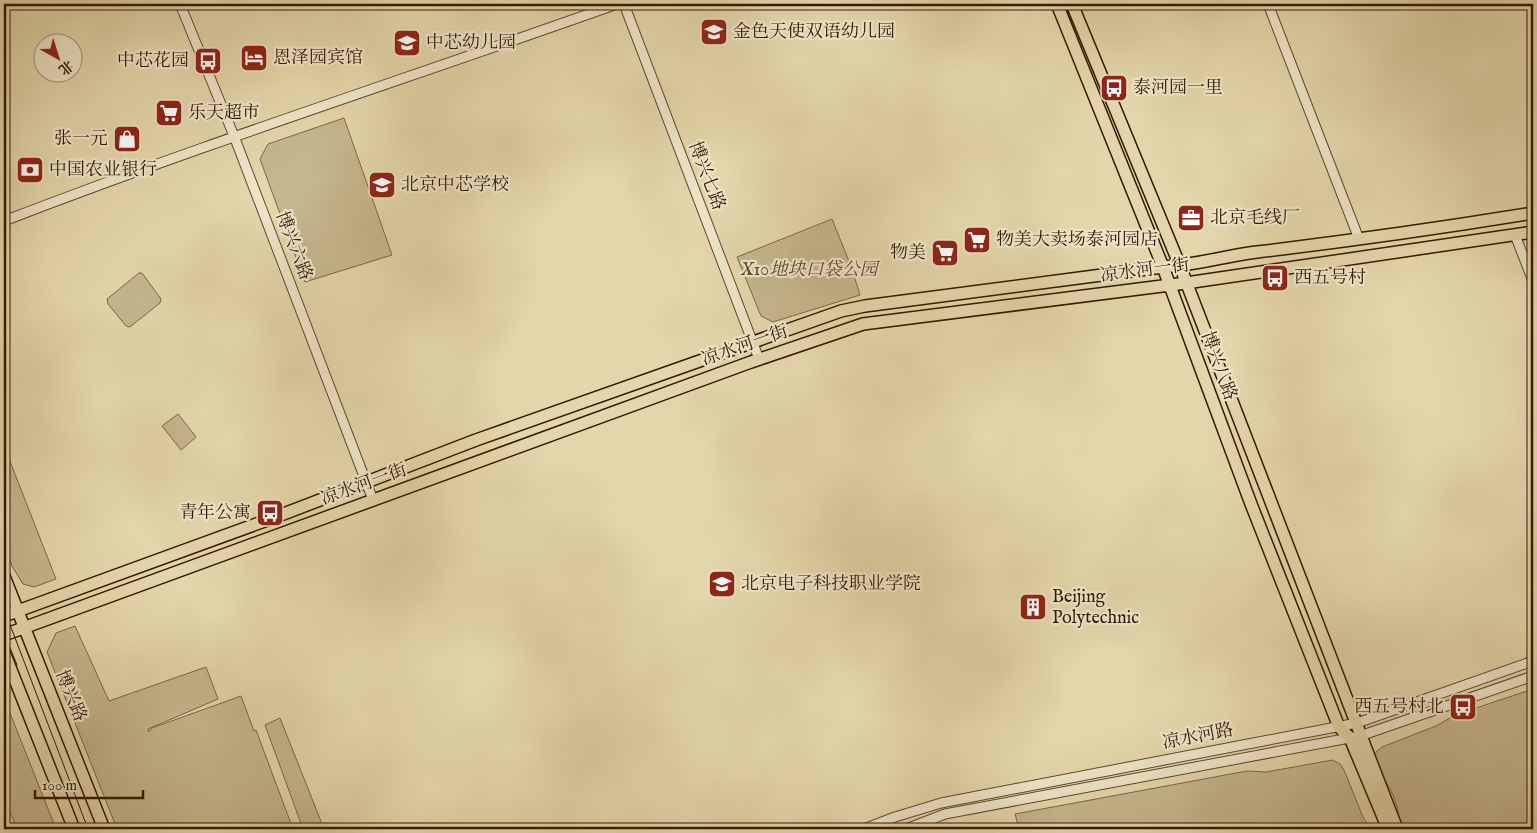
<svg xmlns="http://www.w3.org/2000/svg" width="1537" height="833" font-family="'IM FELL English','Noto Serif SC',serif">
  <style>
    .green { fill: #c5b68d; stroke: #7c6747 }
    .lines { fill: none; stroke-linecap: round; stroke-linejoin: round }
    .minor-casing { stroke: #60482b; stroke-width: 11 }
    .major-casing { stroke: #341801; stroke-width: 14 }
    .minor { stroke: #ede4c8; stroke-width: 9 }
    .major { stroke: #e3d6aa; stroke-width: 11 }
    .tram { stroke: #341801; stroke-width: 1 }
    .labels { text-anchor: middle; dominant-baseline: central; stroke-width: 4.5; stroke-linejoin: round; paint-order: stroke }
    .poi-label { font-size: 18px; fill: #341801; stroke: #ede4c8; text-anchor: start }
    .street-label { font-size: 18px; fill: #341801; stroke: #ede4c8 }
    .park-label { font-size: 18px; font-style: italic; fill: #60472b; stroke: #ede4c8 }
  </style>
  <rect width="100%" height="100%" fill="#e3d6aa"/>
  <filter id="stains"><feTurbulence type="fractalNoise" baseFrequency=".004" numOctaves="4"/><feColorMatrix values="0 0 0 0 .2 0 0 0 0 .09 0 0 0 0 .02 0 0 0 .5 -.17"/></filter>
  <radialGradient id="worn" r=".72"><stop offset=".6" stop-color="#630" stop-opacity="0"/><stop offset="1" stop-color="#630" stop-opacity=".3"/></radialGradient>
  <path class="green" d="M 344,118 L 392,255 L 305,282 L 260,159 L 268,144 Z
    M 832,219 L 851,266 L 860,295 L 773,322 L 761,316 L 737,257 Z
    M 139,273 L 142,273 L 161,299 L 160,303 L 130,327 L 126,326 L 108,304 L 107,299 Z
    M 178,414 L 196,437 L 181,450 L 162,426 Z
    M 4,446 L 56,579 L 34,587 L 23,584 L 12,566 L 4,544 Z
    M 75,626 L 109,701 L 206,667 L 218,699 L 148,729 L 149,732 L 152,728 L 241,696 L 254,731 L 256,730 L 293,829 L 117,829 L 47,652 L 56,633 Z
    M 1533,689 L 1533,829 L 1402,829 C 1399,816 1397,803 1391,791 C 1384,775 1373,772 1376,752 L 1382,747 L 1436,726 L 1455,715 Z
    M 4,698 L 56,829 L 17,829 L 4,797 Z
    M 280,718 L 324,829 L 303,829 L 265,725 Z
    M 1333,760 L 1340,764 L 1344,770 L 1363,817 L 1371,829 L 1019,829 L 1015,814 L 1247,771 L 1266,772 Z"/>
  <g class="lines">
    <g class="minor-casing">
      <path id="minor" d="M 180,4 L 234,136 L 373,500
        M 624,4 L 759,359
        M 1268,4 L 1359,239
        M 4,221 C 206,143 412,77 617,4
        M 1515,235 L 1533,281
        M 864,829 L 895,817 L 941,803 L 1357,723 L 1533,661
        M 906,829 L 945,814 L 1360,736 L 1533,676"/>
    </g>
    <g class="major-casing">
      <path id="major" d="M 1057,4 L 1163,267 L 1251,504 L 1339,727 L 1350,738 L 1388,829
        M 1072,4 L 1180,266 L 1397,829
        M 4,576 L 104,829
        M 4,616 L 273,518 L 476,440 L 841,311 L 865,306 L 1163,267 C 1195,265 1225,256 1257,252 C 1349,241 1441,228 1533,213
        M 4,635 L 751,362 L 863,324 L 1186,283 L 1533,232
        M 4,652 L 74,829"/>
    </g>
    <use href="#minor" class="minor"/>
    <use href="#major" class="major"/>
    <path class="tram" d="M 4,609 L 88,829
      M 4,633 L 17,665"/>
  </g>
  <defs>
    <g id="school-square" transform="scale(1.4375)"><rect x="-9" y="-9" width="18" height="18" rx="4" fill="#8f2418" stroke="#ede4c8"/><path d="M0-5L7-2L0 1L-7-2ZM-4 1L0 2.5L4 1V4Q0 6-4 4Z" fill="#fff"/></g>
    <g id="hotel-square" transform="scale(1.4375)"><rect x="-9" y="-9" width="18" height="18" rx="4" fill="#8f2418" stroke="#ede4c8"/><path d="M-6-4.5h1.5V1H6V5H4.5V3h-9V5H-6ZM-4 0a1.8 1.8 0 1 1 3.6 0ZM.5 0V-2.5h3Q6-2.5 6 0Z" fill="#fff"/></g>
    <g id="bus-square" transform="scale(1.4375)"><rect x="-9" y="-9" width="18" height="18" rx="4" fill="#8f2418" stroke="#ede4c8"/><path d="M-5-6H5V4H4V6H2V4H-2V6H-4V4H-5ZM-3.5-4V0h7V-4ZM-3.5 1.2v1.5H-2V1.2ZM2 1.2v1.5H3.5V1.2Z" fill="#fff"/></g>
    <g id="supermarket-square" transform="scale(1.4375)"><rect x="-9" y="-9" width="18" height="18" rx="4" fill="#8f2418" stroke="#ede4c8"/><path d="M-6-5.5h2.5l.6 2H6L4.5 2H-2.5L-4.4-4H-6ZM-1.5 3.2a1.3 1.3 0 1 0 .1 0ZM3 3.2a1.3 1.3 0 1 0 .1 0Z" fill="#fff"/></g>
    <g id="shop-square" transform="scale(1.4375)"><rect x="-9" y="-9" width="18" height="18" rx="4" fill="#8f2418" stroke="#ede4c8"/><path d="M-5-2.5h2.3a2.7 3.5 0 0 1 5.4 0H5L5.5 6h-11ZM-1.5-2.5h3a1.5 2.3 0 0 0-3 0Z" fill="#fff"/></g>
    <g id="bank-square" transform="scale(1.4375)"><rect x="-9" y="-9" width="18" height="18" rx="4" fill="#8f2418" stroke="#ede4c8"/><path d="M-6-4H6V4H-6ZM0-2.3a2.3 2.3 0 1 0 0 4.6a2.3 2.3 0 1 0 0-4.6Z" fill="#fff"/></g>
    <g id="office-square" transform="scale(1.4375)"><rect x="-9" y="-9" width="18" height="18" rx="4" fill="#8f2418" stroke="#ede4c8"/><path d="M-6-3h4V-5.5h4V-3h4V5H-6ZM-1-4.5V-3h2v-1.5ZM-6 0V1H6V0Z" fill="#fff"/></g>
    <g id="university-square" transform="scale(1.4375)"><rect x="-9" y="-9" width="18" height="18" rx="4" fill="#8f2418" stroke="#ede4c8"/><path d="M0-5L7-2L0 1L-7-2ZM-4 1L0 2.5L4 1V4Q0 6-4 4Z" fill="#fff"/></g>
    <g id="building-square" transform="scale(1.4375)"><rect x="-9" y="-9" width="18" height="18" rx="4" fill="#8f2418" stroke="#ede4c8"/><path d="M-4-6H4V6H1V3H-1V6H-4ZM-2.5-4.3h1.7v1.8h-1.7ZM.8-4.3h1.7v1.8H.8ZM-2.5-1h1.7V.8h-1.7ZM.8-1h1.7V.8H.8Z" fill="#fff"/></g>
  </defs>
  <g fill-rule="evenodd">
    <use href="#school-square" x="714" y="32"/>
    <use href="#school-square" x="407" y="43"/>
    <use href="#hotel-square" x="254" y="58"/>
    <use href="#bus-square" x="208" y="61"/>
    <use href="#bus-square" x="1114" y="88"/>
    <use href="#supermarket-square" x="169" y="113"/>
    <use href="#shop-square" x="127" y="139"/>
    <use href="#bank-square" x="30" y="170"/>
    <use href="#school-square" x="382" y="185"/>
    <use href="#office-square" x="1191" y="218"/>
    <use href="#supermarket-square" x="977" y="240"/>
    <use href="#supermarket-square" x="945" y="253"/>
    <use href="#bus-square" x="1275" y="278"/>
    <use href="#bus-square" x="270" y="513"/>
    <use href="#university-square" x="722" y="584"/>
    <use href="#building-square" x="1033" y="607"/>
    <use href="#bus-square" x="1463" y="707"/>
  </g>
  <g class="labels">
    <g class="poi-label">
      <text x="733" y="32">金色天使双语幼儿园</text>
      <text x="426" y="43">中芯幼儿园</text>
      <text x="273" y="58">恩泽园宾馆</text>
      <text x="189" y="61" text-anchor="end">中芯花园</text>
      <text x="1133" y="88">泰河园一里</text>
      <text x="188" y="113">乐天超市</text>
      <text x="108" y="139" text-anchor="end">张一元</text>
      <text x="49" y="170">中国农业银行</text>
      <text x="401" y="185">北京中芯学校</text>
      <text x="1210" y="218">北京毛线厂</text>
      <text x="996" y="240">物美大卖场泰河园店</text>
      <text x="926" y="253" text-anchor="end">物美</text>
      <text x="1294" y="278">西五号村</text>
      <text x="251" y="513" text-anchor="end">青年公寓</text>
      <text x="741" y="584">北京电子科技职业学院</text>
      <text x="1052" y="597">Beijing<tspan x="1052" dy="21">Polytechnic</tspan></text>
      <text x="1444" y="707" text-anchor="end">西五号村北</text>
    </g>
    <g class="street-label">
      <text transform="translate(706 176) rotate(69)">博兴七路</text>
      <text transform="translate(293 246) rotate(69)">博兴六路</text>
      <text transform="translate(1145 271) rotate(-7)">凉水河一街</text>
      <text transform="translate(745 346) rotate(-19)">凉水河一街</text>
      <text transform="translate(1218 366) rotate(70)">博兴八路</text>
      <text transform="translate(364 485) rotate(-20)">凉水河一街</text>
      <text transform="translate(70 696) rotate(68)">博兴路</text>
      <text transform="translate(1198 737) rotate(-11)">凉水河路</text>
    </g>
    <g class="park-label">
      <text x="809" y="270">X10地块口袋公园</text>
    </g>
  </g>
  <rect width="1537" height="833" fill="none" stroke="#e3d6aa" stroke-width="20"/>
  <rect x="5" y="5" width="1527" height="823" fill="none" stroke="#341801" stroke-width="2.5"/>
  <rect x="10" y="10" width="1517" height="813" fill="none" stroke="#341801"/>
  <g transform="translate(58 58) rotate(141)"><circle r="24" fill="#ede4c8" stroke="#a39278"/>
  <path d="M0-4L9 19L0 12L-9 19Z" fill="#8f2418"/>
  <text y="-8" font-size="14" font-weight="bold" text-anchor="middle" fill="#341801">北</text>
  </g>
  <path d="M35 790v8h108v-8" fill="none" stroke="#341801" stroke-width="2.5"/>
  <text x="42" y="790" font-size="15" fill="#341801" stroke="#ede4c8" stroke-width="4" paint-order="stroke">100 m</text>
  <rect width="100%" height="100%" filter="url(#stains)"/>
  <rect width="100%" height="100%" fill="url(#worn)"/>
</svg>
